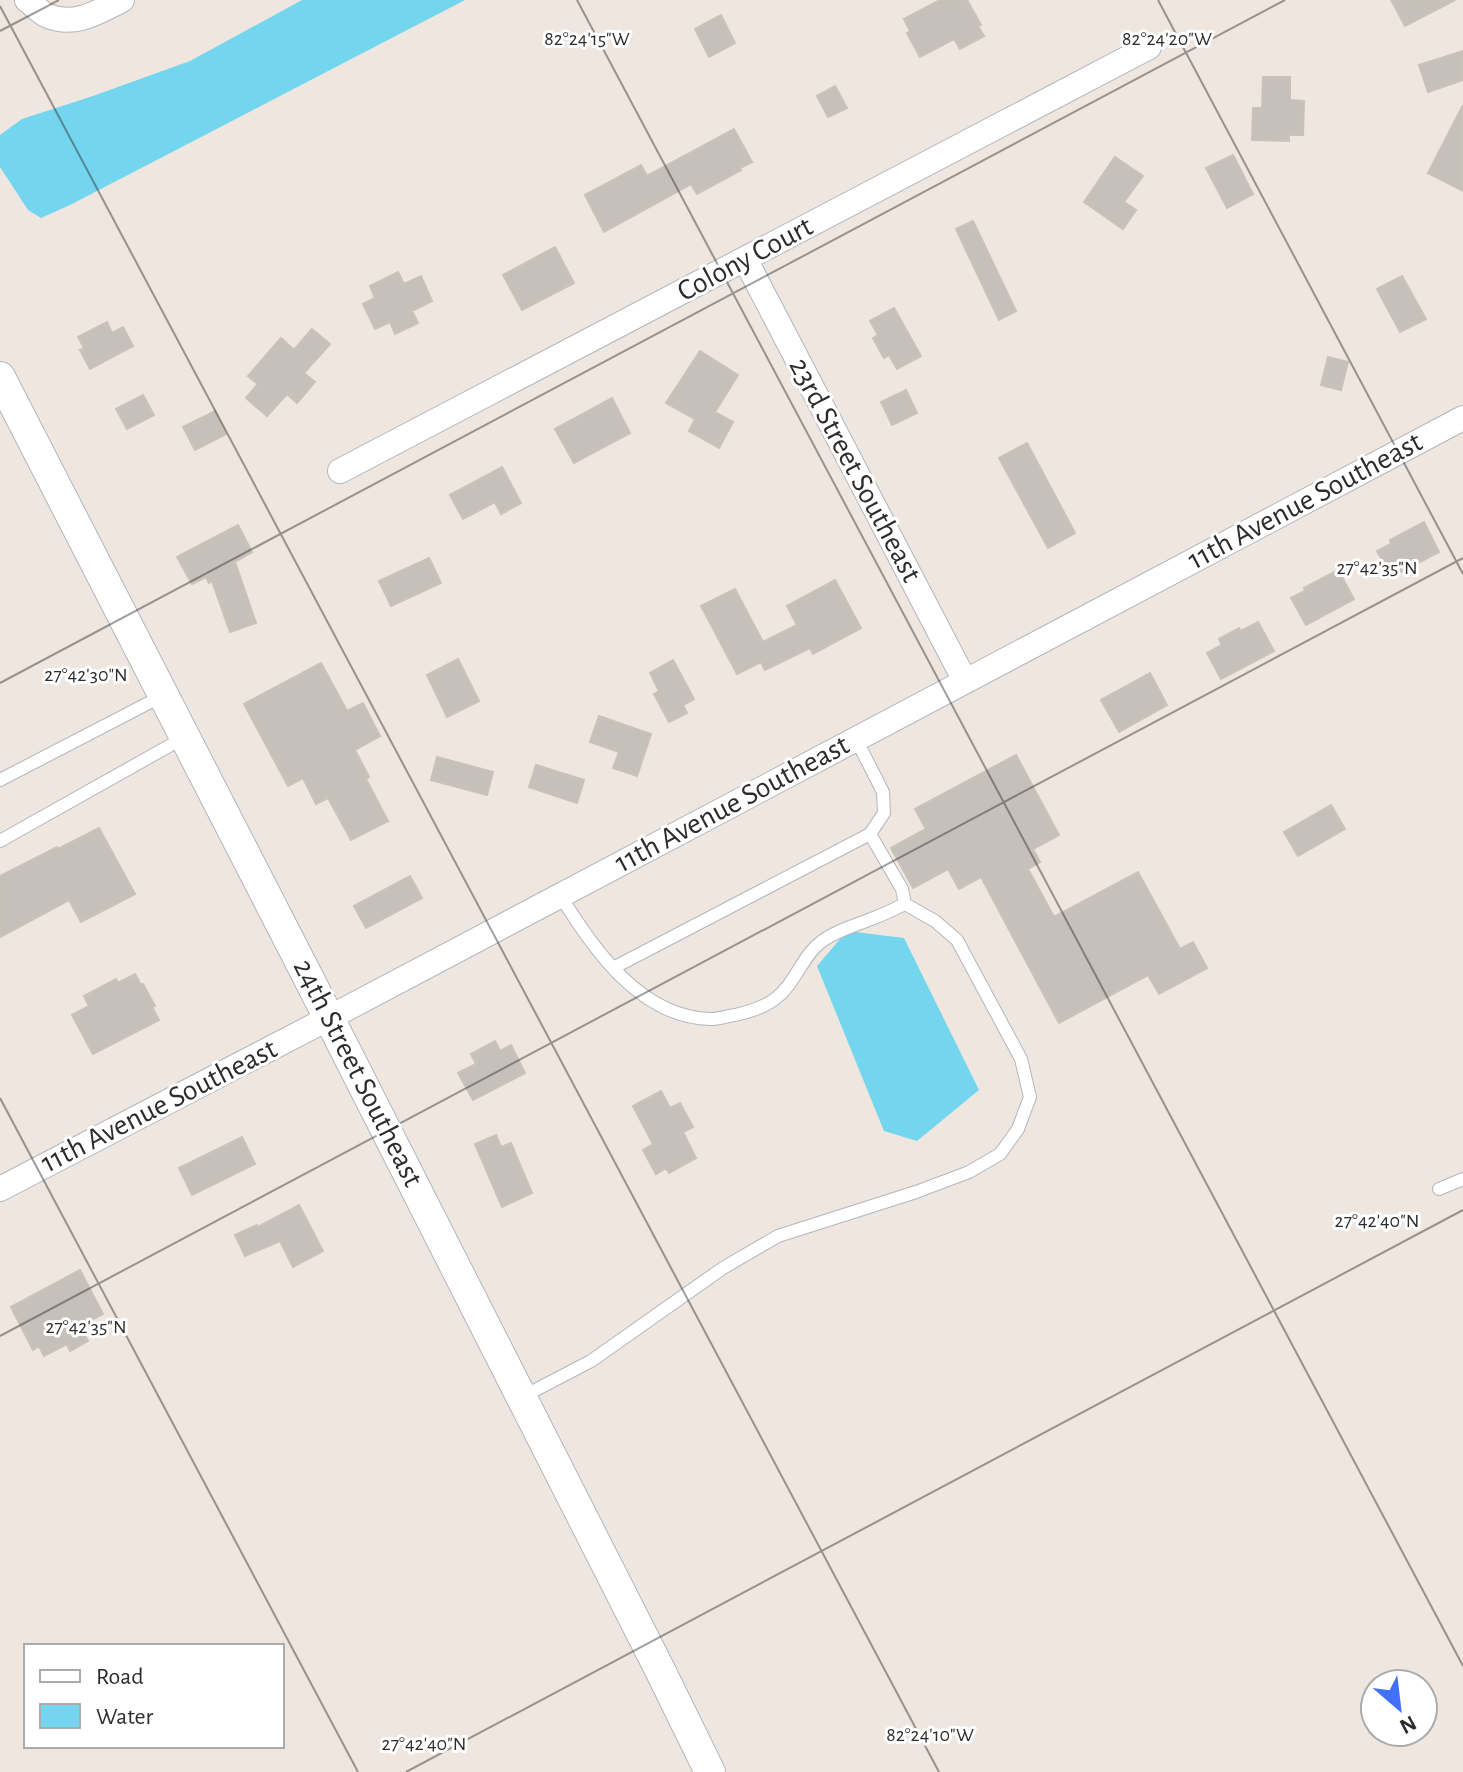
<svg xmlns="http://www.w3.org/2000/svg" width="1463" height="1772" font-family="'Alegreya Sans',sans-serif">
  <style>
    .water { fill: #73d6ee }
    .building { fill: #c6c0bb; stroke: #c9c2b8; stroke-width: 2 }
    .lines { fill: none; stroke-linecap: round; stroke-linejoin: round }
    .service-casing { stroke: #b2b6bf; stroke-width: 14 }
    .minor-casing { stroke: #b2b6bf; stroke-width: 26 }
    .tertiary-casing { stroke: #b2b6bf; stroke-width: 32 }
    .service { stroke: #fff; stroke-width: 12 }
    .minor { stroke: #fff; stroke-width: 24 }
    .tertiary { stroke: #fff; stroke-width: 30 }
    .ticks { fill: none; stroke: #2c2c2c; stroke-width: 2; stroke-opacity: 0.45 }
    .labels { text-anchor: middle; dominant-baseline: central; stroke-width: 6; stroke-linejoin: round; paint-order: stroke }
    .street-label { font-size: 30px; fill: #2c2c2c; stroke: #fff }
    .ticks-label { font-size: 20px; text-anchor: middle; fill: #2c2c2c; stroke: #fff; stroke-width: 6; stroke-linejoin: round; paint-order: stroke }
  </style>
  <rect width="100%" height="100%" fill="#eee6df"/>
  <path class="water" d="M 302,0 L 465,0 L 70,205 L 41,218 L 28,210 L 0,167 L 0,135 L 22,119 L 93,96 L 190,61 Z
    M 847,931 L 904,938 L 979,1090 L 917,1141 L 884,1131 L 817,966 Z"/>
  <path class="building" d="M 940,0 L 967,0 L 981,25 L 978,26 L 984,36 L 960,49 L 954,39 L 920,57 L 907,33 L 910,31 L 904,19 Z
    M 1391,0 L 1455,0 L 1405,26 Z
    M 721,15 L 735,43 L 709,57 L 695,29 Z
    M 1463,51 L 1463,80 L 1428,92 L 1419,65 Z
    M 1263,77 L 1290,77 L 1290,100 L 1304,101 L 1303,135 L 1289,135 L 1289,141 L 1252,140 L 1253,108 L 1262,108 Z
    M 835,86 L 847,108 L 828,117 L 817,96 Z
    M 1463,105 L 1463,191 L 1428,173 Z
    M 734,129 L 752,162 L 740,168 L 741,170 L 697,194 L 691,184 L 604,232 L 585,195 L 641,165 L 647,176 Z
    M 1233,155 L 1253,194 L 1227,208 L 1206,168 Z
    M 1115,157 L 1143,176 L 1124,202 L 1136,210 L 1123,229 L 1084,202 Z
    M 973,221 L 1016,311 L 999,320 L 956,229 Z
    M 555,247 L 574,283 L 522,310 L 503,275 Z
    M 398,272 L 404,284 L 421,276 L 432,301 L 412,311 L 418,323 L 395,334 L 390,322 L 375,329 L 363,304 L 375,298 L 370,286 Z
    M 1402,276 L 1426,319 L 1400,332 L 1377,289 Z
    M 894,308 L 921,356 L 897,369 L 889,355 L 884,358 L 873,338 L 878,335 L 870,321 Z
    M 107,322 L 112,333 L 123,327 L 133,346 L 90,369 L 80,350 L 84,348 L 78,337 Z
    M 312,329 L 330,344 L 304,373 L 315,382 L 297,403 L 287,394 L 267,416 L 246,398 L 258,384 L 248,376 L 281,338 L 294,350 Z
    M 700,351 L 738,375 L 715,412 L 733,422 L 719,448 L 689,431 L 695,419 L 666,403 Z
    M 1328,357 L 1348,362 L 1341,390 L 1321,385 Z
    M 906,390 L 917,413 L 892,425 L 881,402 Z
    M 143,395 L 154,415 L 127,429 L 116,409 Z
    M 612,398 L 630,433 L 574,463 L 555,429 Z
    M 215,411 L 226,434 L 195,450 L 183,427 Z
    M 1027,443 L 1075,533 L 1048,548 L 999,458 Z
    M 502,467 L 521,503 L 501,514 L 495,502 L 463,519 L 450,495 Z
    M 1424,522 L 1439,552 L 1391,577 L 1377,551 L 1391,544 L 1390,540 Z
    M 238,525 L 252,552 L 235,562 L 256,623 L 230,632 L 212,581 L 209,583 L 206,577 L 192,584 L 177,557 Z
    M 429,558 L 441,583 L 391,606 L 379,581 Z
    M 1338,570 L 1354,599 L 1306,625 L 1291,598 L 1305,591 L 1304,588 Z
    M 835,580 L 861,628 L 813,654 L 810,648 L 765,670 L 761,662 L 737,674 L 701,606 L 735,589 L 763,642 L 797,625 L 787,606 Z
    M 1258,622 L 1274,651 L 1221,679 L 1207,653 L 1222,645 L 1219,639 L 1239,628 L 1241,631 Z
    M 458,659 L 479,701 L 447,717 L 427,675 Z
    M 673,660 L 694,699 L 683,705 L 687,713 L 669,722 L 654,694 L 659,691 L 650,673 Z
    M 321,663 L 347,711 L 363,703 L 380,736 L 355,750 L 369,777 L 366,779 L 388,821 L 351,840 L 328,798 L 316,804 L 303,778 L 288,786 L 244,704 Z
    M 1150,673 L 1167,705 L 1119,732 L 1101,700 Z
    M 599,716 L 651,734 L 637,776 L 613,768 L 619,752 L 590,742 Z
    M 1016,755 L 1059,835 L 1033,849 L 1040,862 L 1028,869 L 1054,917 L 1138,872 L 1180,949 L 1193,942 L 1207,968 L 1159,994 L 1148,975 L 1059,1023 L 981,877 L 959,889 L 948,869 L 913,888 L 891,848 L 926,829 L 915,809 Z
    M 437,757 L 493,772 L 487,795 L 431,780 Z
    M 536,765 L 584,780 L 577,803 L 529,787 Z
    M 1331,805 L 1345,829 L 1298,856 L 1284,832 Z
    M 99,828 L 135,894 L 81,922 L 69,900 L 0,937 L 0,876 L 57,847 L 58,849 Z
    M 410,876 L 422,898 L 366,928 L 354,906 Z
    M 135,974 L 141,985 L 143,984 L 155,1006 L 152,1007 L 159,1020 L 93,1054 L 72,1015 L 89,1006 L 84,996 L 116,979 L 118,983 Z
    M 495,1041 L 500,1051 L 511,1045 L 525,1073 L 473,1100 L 458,1073 L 476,1064 L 471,1054 Z
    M 661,1091 L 670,1108 L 680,1103 L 693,1127 L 683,1132 L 696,1158 L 669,1173 L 666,1168 L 656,1174 L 643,1150 L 653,1144 L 633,1106 Z
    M 496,1135 L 501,1147 L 511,1143 L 532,1193 L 502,1207 L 475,1144 Z
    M 242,1137 L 255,1164 L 192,1195 L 179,1168 Z
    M 299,1205 L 323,1251 L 293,1267 L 280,1241 L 245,1256 L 235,1235 L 257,1225 L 258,1227 Z
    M 80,1270 L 103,1314 L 79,1326 L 88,1341 L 70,1351 L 67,1344 L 44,1356 L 39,1346 L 33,1350 L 11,1307 Z"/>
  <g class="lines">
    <g class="service-casing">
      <path id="service" d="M 0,780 L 164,695
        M 0,841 L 185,737
        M 560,895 C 593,949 641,1018 711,1019 C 719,1019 727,1016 735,1015 C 749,1012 763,1008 775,999 C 796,983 802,956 821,942 C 835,931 854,926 871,919 C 883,915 894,909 905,904 L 902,889 L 870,834 L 884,813 L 883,792 L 856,739
        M 613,968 L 870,834
        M 1439,1189 L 1463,1179
        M 522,1397 L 591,1361 L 723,1268 L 778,1236 L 916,1192 L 969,1172 L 1000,1154 L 1018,1129 L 1030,1097 L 1021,1059 L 957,940 L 935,921 L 905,904"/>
    </g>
    <g class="minor-casing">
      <path id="minor" d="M 27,0 C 34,5 40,13 48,16 C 75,27 98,12 122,0
        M 745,259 L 965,681
        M 340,471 L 1149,47
        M 0,1189 L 329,1018 L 1463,418"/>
    </g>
    <g class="tertiary-casing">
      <path id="tertiary" d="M 0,377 L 329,1018 L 660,1670 L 710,1772"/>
    </g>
    <use href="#service" class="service"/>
    <use href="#minor" class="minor"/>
    <use href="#tertiary" class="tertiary"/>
  </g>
  <path class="ticks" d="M 577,0 L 1463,1666M 1158,0 L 1463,574M 0,6 L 939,1772M 0,31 L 59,0M 0,683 L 1285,0M 0,1098 L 358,1772M 0,1336 L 1463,558M 406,1772 L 1463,1210"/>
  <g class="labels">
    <g class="street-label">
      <text transform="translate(745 259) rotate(-28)">Colony Court</text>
      <text transform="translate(855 470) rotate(62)">23rd Street Southeast</text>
      <text transform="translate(1305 501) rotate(-28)">11th Avenue Southeast</text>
      <text transform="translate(732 804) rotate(-28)">11th Avenue Southeast</text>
      <text transform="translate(358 1073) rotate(63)">24th Street Southeast</text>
      <text transform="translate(159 1106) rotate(-27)">11th Avenue Southeast</text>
    </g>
  </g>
  <g class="ticks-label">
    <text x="587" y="45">82°24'15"W</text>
    <text x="1167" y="45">82°24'20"W</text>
    <text x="1377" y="574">27°42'35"N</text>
    <text x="86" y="681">27°42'30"N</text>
    <text x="1377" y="1227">27°42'40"N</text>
    <text x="86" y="1333">27°42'35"N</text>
    <text x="930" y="1741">82°24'10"W</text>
    <text x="424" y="1750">27°42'40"N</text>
  </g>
  <rect x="24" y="1644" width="260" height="104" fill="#ffffff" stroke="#ababab" stroke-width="2"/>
  <rect x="40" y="1670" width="40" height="12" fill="#ffffff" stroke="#ababab" stroke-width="2"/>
  <text x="96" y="1684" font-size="24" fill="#2c2c2c">Road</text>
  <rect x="40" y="1704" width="40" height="24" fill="#73d6ee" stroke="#ababab" stroke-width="2"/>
  <text x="96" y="1724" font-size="24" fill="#2c2c2c">Water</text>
  <g transform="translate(1399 1708) rotate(152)"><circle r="38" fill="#ffffff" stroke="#ababab" stroke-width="2"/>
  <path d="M0-6L14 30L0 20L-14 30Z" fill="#4171f8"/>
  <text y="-12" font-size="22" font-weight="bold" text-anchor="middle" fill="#2c2c2c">N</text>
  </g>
</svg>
